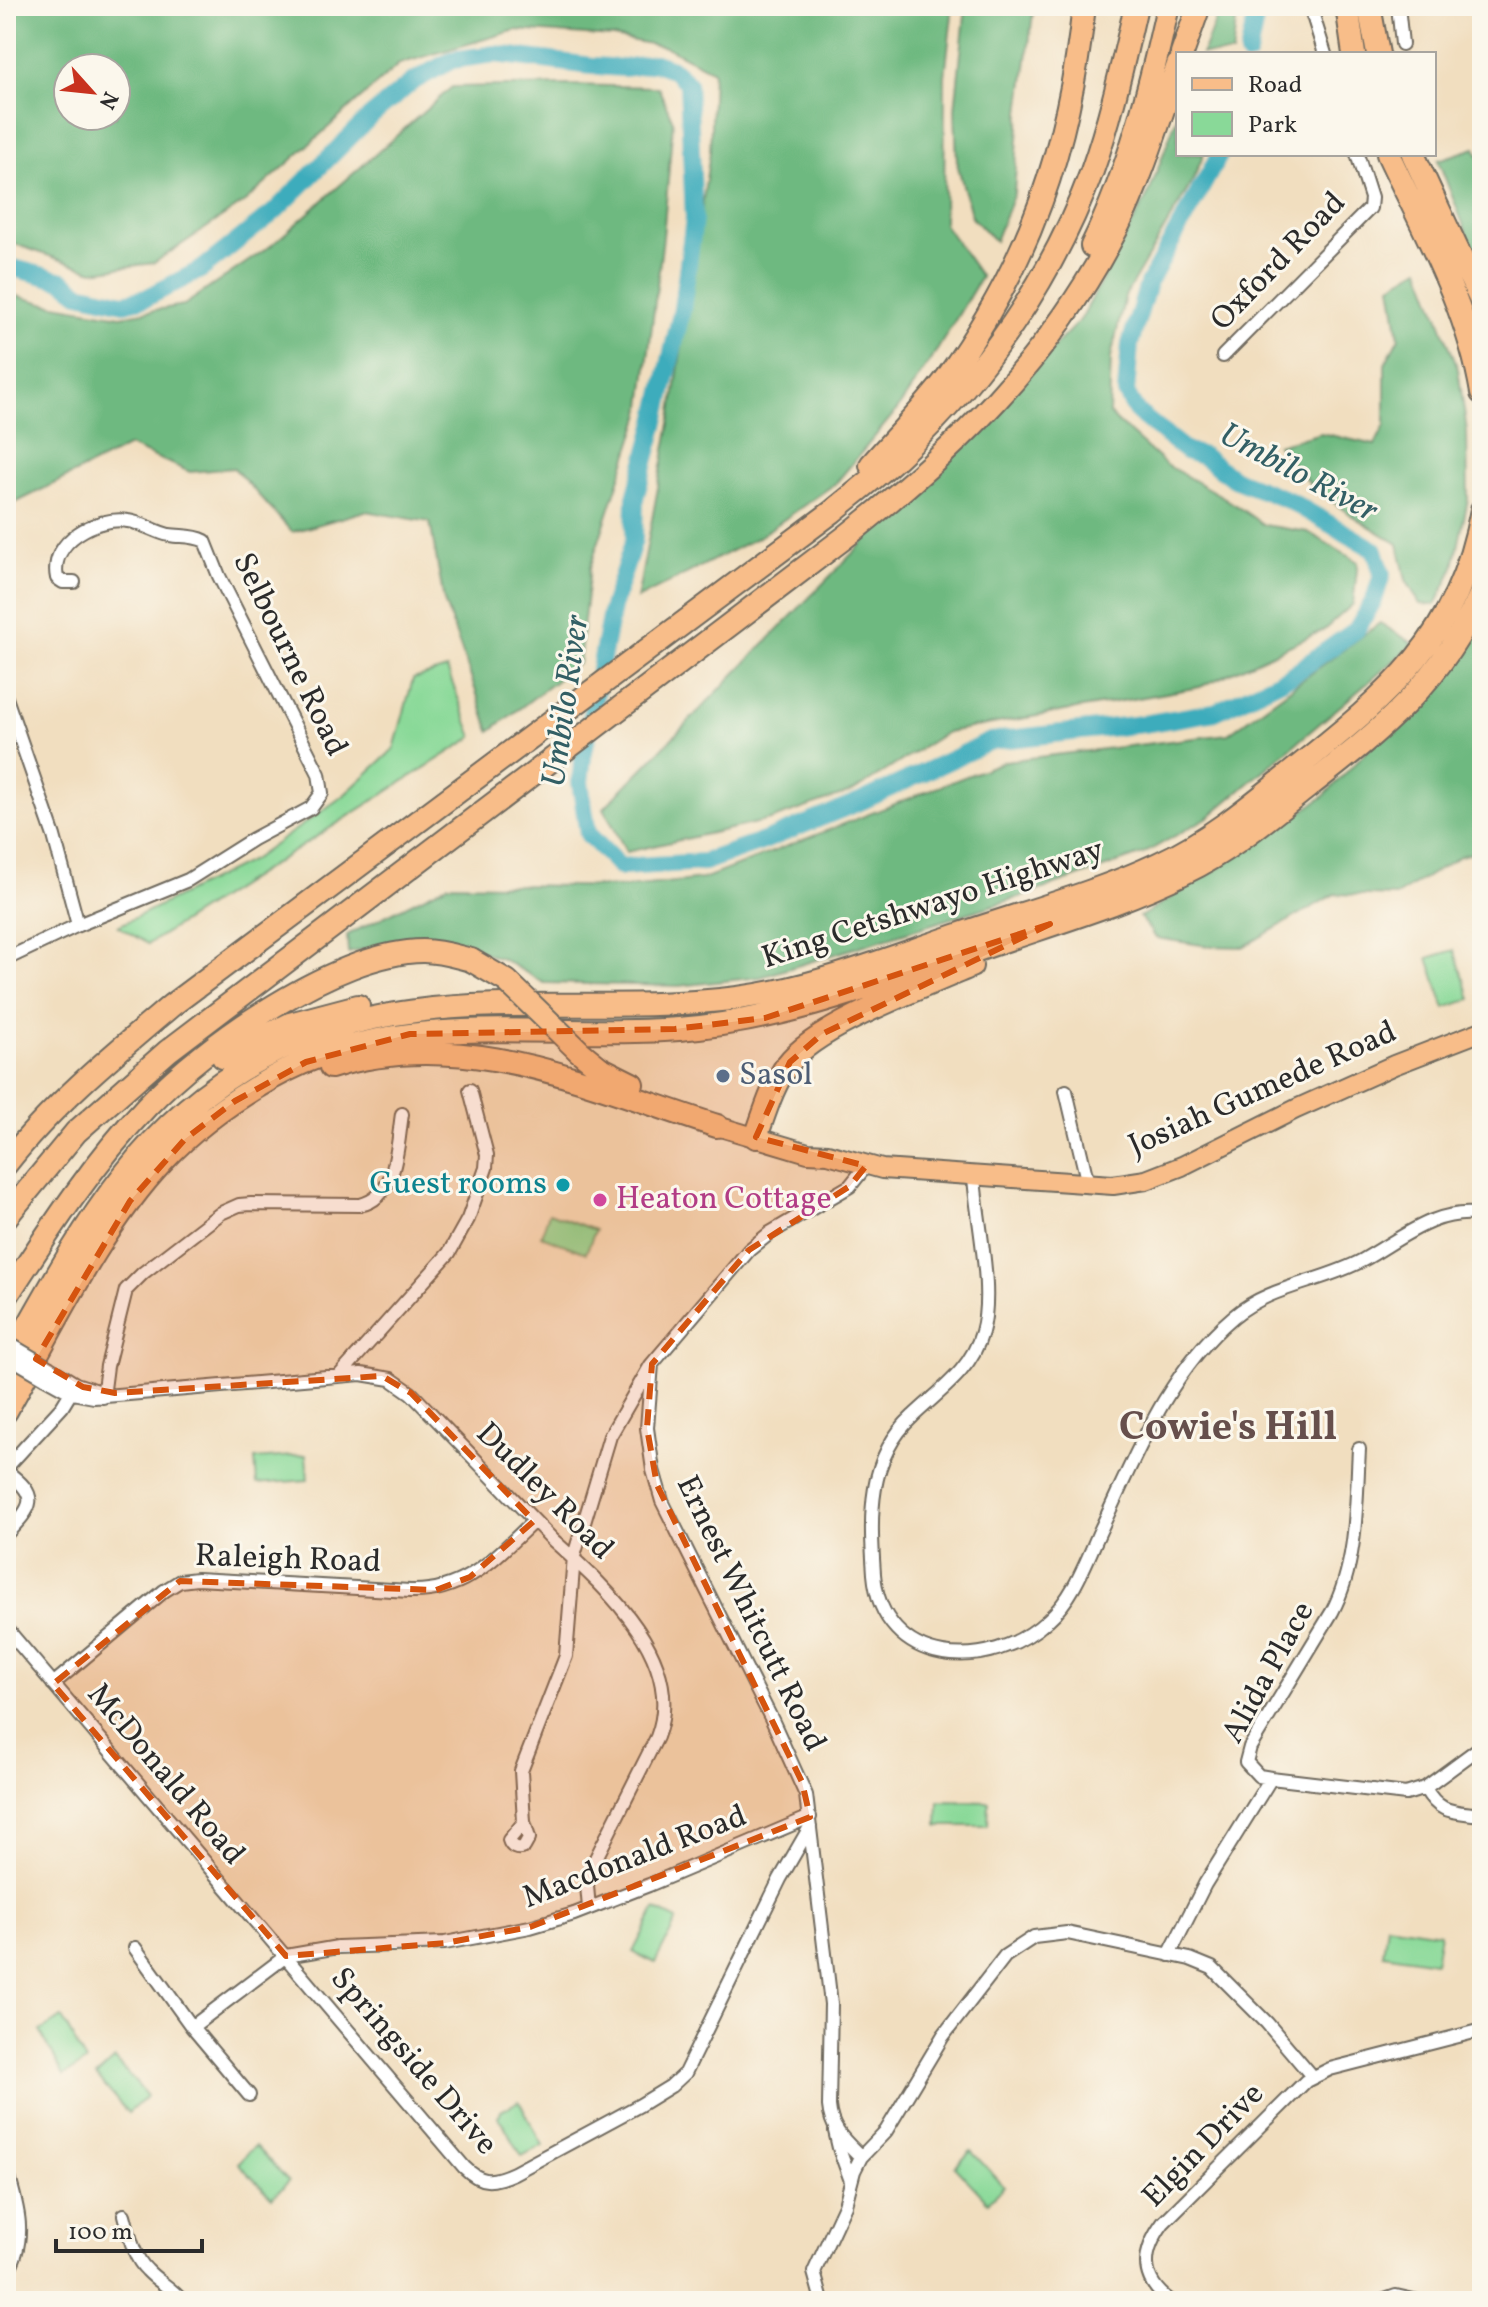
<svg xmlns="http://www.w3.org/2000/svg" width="1488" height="2307" font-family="Vollkorn,serif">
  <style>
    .green { fill: #89d998; stroke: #5a8262; stroke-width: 2 }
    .forest { fill: #6eb980; stroke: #4c7256; stroke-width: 2; fill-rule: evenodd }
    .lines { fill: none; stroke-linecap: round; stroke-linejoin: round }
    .river { stroke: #3eacbc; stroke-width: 18 }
    .street-casing { stroke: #706a5f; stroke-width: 16 }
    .primary-casing { stroke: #706a5f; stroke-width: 22 }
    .highway-casing { stroke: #706a5f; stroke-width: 26 }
    .street { stroke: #fff; stroke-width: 12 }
    .primary { stroke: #f8bd89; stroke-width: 18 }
    .highway { stroke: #f8bd89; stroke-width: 22 }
    .street-bridge-casing { stroke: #706a5f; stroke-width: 16; stroke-linecap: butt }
    .highway-bridge-casing { stroke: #706a5f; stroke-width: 26; stroke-linecap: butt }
    .street-bridge { stroke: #fff; stroke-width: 12 }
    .highway-bridge { stroke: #f8bd89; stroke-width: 22 }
    .marked { fill: #d5540f; fill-opacity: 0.2; stroke: #d5540f; stroke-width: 6; stroke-dasharray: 16 10; stroke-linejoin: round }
    .service-dot { fill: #5c6f8a; stroke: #fbf7ec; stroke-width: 3 }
    .culture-dot { fill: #0f9aa8; stroke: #fbf7ec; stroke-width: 3 }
    .hotel-dot { fill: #d1479c; stroke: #fbf7ec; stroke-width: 3 }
    .labels { text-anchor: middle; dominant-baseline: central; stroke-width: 6; stroke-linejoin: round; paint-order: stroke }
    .street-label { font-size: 32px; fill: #2b2b2b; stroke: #fbf7ec }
    .service-label { font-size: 32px; fill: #4e5e75; stroke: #fbf7ec; text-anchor: start }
    .culture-label { font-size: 32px; fill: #0d838f; stroke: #fbf7ec; text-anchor: end }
    .hotel-label { font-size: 32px; fill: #b23c85; stroke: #fbf7ec; text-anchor: start }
    .water-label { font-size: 34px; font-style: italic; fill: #335f65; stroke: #fbf7ec }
    .district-label { font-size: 40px; font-weight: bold; fill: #664f4c; stroke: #fbf7ec }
  </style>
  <rect width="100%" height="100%" fill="#fbf7ec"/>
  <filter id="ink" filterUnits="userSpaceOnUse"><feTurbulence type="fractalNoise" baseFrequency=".0125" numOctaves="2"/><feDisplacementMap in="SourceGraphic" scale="16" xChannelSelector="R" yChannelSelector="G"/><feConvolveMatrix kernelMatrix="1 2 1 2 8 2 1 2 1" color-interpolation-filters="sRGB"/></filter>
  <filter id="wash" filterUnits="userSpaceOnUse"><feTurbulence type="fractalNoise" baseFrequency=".006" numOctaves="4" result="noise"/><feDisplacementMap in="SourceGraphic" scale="32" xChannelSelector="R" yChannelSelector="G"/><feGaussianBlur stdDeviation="1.8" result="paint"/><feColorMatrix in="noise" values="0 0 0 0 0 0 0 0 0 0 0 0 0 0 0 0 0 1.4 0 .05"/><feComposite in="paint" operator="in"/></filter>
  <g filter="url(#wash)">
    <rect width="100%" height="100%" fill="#f1debf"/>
    <path class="green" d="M 447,669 L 473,737 L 148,944 L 118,926 L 254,859 L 343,796 L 394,749 L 413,679 Z
      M 1454,950 L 1471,999 L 1445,1008 L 1428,958 Z
      M 549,1213 L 595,1230 L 586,1253 L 541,1236 Z
      M 306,1455 L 308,1480 L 257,1484 L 255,1459 Z
      M 939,1801 L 989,1802 L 988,1826 L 938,1826 Z
      M 655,1909 L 677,1920 L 655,1963 L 633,1952 Z
      M 1387,1925 L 1440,1933 L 1435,1962 L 1383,1954 Z
      M 62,2018 L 86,2062 L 64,2075 L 40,2031 Z
      M 115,2059 L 147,2096 L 128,2113 L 96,2076 Z
      M 519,2101 L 543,2145 L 522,2156 L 499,2117 L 501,2111 Z
      M 255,2146 L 289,2181 L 272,2198 L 238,2163 Z
      M 971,2151 L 1004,2186 L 988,2202 L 955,2167 Z"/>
    <path class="forest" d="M 6,6 L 953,6 L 945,76 L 944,224 L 981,277 L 939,347 L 897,410 L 836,483 L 759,537 L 637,599 L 672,413 L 710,152 L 713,71 L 666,47 L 613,37 L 516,30 L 399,64 L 246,201 L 154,263 L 93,271 L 6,241 ZM 116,68 L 116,116 L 68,116 L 68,68 Z
      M 966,6 L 1034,6 L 1020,112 L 1014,193 L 995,241 L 972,218 L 957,163 L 955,109 Z
      M 1221,6 L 1238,6 L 1232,54 L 1202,54 Z
      M 565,85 L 658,87 L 673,121 L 663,237 L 641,414 L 590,568 L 579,663 L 490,731 L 444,601 L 430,522 L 365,511 L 292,532 L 234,468 L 190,472 L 129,446 L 9,506 L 6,529 L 6,293 L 43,303 L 121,316 L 184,305 L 272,245 L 452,87 Z
      M 1178,114 L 1178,154 L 1204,154 L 1192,182 L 1125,296 L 1111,357 L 1109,414 L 1165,464 L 1225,498 L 1264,525 L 1308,532 L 1358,562 L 1353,604 L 1324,630 L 1200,687 L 947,732 L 854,791 L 770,820 L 626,852 L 604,808 L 1081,319 L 1149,193 Z
      M 1475,148 L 1482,162 L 1482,272 L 1438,160 Z
      M 1420,268 L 1458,369 L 1467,431 L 1468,499 L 1454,567 L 1436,605 L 1420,604 L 1406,580 L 1398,544 L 1349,514 L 1312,486 L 1277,445 L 1321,433 L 1375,445 L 1385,425 L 1385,364 L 1399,337 L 1391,285 Z
      M 1380,623 L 1414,644 L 1210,816 L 1143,854 L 1020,897 L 761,977 L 679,986 L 544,983 L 502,959 L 432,935 L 348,953 L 347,935 L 449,884 L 628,887 L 703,879 L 1005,761 L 1228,734 Z
      M 1482,625 L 1482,850 L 1460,856 L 1396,896 L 1335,894 L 1243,947 L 1208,946 L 1156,938 L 1140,917 L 1217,869 L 1323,797 L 1475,637 Z"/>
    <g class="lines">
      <path class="river" d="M 1248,54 L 1258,6
        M 6,266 L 63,281 L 79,293 L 124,303 L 146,298 L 202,269 L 274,212 L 370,117 L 412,82 L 452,60 L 495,54 L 592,66 L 624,68 L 655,63 L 672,69 L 688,83 L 694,219 L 682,309 L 655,426 L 635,498 L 634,540 L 612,607 L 583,757 L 580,782 L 588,834 L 620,867 L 704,862 L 764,841 L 862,801 L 991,741 L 1143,724 L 1215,712 L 1290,676 L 1356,630 L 1374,600 L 1382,574 L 1375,550 L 1288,500 L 1234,479 L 1203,456 L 1186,451 L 1136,411 L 1126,393 L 1130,344 L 1148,284 L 1220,154"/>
    </g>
  </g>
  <g filter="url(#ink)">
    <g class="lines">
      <g class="street-casing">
        <path id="street" d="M 1310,6 L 1325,54
          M 1398,6 L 1402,44
          M 1223,356 L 1370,208 L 1371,198 L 1357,154
          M 6,698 L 54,836 L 78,925
          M 6,959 L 78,925 L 188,880 L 253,839 L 311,808 L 322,793 L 319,774 L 219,576 L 205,541 C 193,535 182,537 169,535 C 155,532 143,523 128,521 C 97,516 49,541 57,578 L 63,582 L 74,582
          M 1066,1091 L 1088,1184
          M 866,1166 L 850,1186 L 770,1233 L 749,1250 L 652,1364 L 647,1428 L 653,1470 L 662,1501 L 773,1722 L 806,1795 L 831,2004 L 829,2106 C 831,2130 845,2141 861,2157 L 886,2131 L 943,2036 L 1005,1956 L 1034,1937 L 1067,1933 L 1190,1959 L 1212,1968 L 1267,2023 L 1312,2076
          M 974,1177 C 977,1222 994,1290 982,1332 C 971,1371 940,1390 913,1416 C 867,1458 870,1517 874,1574 C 882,1669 990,1674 1048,1620 C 1074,1597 1086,1562 1100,1531 C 1136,1455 1167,1373 1233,1317 C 1271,1285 1321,1283 1363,1260 C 1401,1239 1436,1207 1482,1215
          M 50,1368 L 76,1384 L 101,1392
          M 339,1376 L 449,1253 L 468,1219 L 486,1168 L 487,1155 L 470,1090
          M 45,1378 L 72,1393 L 94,1397 L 361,1374 L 391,1379 L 411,1393 L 553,1540 C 605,1587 687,1659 657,1737 L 590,1870 L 587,1886 L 589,1908
          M 103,1397 L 107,1366 L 126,1290 L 143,1273 L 221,1213 L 239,1205 L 251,1204 L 360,1205 C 398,1197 397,1145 402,1114
          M 1359,1449 C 1356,1502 1358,1563 1332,1612 L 1250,1747 L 1246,1762 L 1259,1776 L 1271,1778 L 1406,1794 L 1425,1788 L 1482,1746
          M 6,1468 L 62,1407 L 76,1384
          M 6,1471 C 41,1497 33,1506 6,1534
          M 6,1628 L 464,2167 C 481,2184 492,2183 514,2173 L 640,2105 L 671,2086 L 685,2073 L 780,1879 L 810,1827
          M 53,1684 L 164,1591 L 180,1581 L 197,1579 L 410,1591 C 466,1593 496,1556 534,1521
          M 1425,1788 C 1440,1815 1454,1811 1482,1815
          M 524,1822 L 509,1840 C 511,1847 517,1850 524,1847 L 529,1838 L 524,1822 L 521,1771 L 566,1656 L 574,1556 L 610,1436 L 651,1365
          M 135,1948 L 192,2027 L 249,2095
          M 1169,1955 L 1205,1884 L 1271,1778
          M 192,2027 L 286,1956 L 338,1947 L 445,1943 L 530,1927 L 574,1914 L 649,1885 L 810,1817
          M 835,2131 L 839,2148 L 851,2181
          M 6,2168 C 17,2204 29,2239 6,2273
          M 124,2215 C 129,2233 133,2257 147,2270 C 158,2282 172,2288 182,2301
          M 822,2301 L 814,2272 L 845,2205 L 854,2171 L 861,2157
          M 1170,2301 C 1139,2278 1142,2252 1163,2223 L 1306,2081 L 1330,2069 L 1482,2030
          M 1382,2301 L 1396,2296 L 1418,2301"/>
      </g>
      <g class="primary-casing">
        <path id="primary" d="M 717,1126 L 808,1153 L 828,1154 L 882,1169 L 1113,1185 L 1146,1180 L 1182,1166 L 1296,1109 L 1394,1065 L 1482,1031"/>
      </g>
      <g class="highway-casing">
        <path id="highway" d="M 1347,6 L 1354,54
          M 1369,6 L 1378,54
          M 1182,54 L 1199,6
          M 1388,154 C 1424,231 1468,308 1482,393
          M 1413,154 L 1482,303
          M 1092,246 C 1129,170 1150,88 1168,6
          M 871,465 C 896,436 924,409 947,378 C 1030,262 1069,147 1084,6
          M 579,1051 L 600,1068 L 632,1084
          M 223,1057 L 290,1024 L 358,1006
          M 331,1067 C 464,1025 592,1086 717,1126
          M 756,1137 C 765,1112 772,1086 788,1064 C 817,1025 924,987 971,966
          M 6,1164 C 53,1104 114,1054 172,1005 L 832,512 C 855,493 880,474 902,453 C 985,375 1052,279 1092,171 C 1111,118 1123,62 1136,6
          M 6,1217 L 76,1132 L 168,1051 L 844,538 C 957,449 1049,360 1116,230 C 1142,178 1159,120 1178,65
          M 6,1297 C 49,1231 92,1164 147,1106 C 205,1044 337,952 423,951 C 440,951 455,956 471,960
          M 6,1365 C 75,1244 131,1128 260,1059 C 413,976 574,1019 738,998 C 814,988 886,959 958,935 C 1024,912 1094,894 1158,864 C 1208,841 1250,806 1293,771 C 1390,693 1458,639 1482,510
          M 6,1411 C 53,1328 98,1230 164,1160 C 195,1127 233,1100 272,1078 C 399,1006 541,1040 679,1029 C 780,1021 871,987 966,954 C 1037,928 1119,906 1186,872 C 1229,851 1266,820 1304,790 C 1381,730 1442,683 1482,591"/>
      </g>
      <use href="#street" class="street"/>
      <use href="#primary" class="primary"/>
      <use href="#highway" class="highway"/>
      <g class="street-bridge-casing">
        <path id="street-bridge" d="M 6,1342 L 50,1368
          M 6,1355 L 45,1378"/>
      </g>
      <g class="highway-bridge-casing">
        <path id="highway-bridge" d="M 471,960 L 507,981 L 579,1051"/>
      </g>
      <use href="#street-bridge" class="street-bridge"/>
      <use href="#highway-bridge" class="highway-bridge"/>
    </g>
  </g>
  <path class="marked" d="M 1050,924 L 822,1034 L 790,1062 L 756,1137 L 866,1166 L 850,1186 L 749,1250 L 652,1364 L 647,1428 L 657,1485 L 802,1782 L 810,1817 L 530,1927 L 445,1943 L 286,1956 L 53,1684 L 180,1581 L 436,1590 L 470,1577 L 534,1521 L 411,1393 L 382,1376 L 115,1393 L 83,1387 L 36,1359 L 130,1201 L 185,1139 L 235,1101 L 306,1062 L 410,1034 L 675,1029 L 765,1018 Z"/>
  <circle class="service-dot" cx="723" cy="1076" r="8"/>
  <circle class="culture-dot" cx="563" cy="1185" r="8"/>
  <circle class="hotel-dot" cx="600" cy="1200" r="8"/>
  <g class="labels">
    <g class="street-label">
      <text transform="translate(1279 262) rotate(-46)">Oxford Road</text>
      <text transform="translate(289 655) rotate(64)">Selbourne Road</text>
      <text transform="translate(933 905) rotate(-18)">King Cetshwayo Highway</text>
      <text transform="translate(1263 1090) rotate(-24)">Josiah Gumede Road</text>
      <text transform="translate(544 1492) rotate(45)">Dudley Road</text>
      <text transform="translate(288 1560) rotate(2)">Raleigh Road</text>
      <text transform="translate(750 1614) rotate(64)">Ernest Whitcutt Road</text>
      <text transform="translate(1269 1673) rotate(-61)">Alida Place</text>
      <text transform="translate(165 1775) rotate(50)">McDonald Road</text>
      <text transform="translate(635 1858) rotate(-21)">Macdonald Road</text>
      <text transform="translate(413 2062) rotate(49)">Springside Drive</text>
      <text transform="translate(1204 2146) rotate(-46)">Elgin Drive</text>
    </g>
    <g class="service-label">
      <text x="739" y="1076">Sasol</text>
    </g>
    <g class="culture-label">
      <text x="547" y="1185">Guest rooms</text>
    </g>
    <g class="hotel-label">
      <text x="616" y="1200">Heaton Cottage</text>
    </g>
    <g class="water-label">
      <text transform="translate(1298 474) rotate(28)">Umbilo River</text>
      <text transform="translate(567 701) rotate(-82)">Umbilo River</text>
    </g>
    <g class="district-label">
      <text x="1228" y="1429">Cowie's Hill</text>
    </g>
  </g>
  <rect width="1488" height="2307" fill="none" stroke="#fbf7ec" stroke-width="32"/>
  <rect x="1176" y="52" width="260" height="104" fill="#fbf7ec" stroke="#a8a59f" stroke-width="2"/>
  <rect x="1192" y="78" width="40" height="12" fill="#f8bd89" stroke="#a8a59f" stroke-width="2"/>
  <text x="1248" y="92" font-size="24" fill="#2b2b2b">Road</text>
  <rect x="1192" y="112" width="40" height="24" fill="#89d998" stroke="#a8a59f" stroke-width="2"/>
  <text x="1248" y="132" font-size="24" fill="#2b2b2b">Park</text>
  <g transform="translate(92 92) rotate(117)"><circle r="38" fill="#fbf7ec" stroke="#a8a59f" stroke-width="2"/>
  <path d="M0-6L14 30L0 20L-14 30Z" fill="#c8321e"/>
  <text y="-12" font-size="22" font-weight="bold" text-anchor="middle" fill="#2b2b2b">N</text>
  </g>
  <path d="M56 2239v12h146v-12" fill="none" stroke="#2b2b2b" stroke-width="4"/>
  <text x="68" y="2239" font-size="24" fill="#2b2b2b" stroke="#fbf7ec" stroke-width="6" paint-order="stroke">100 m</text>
</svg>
